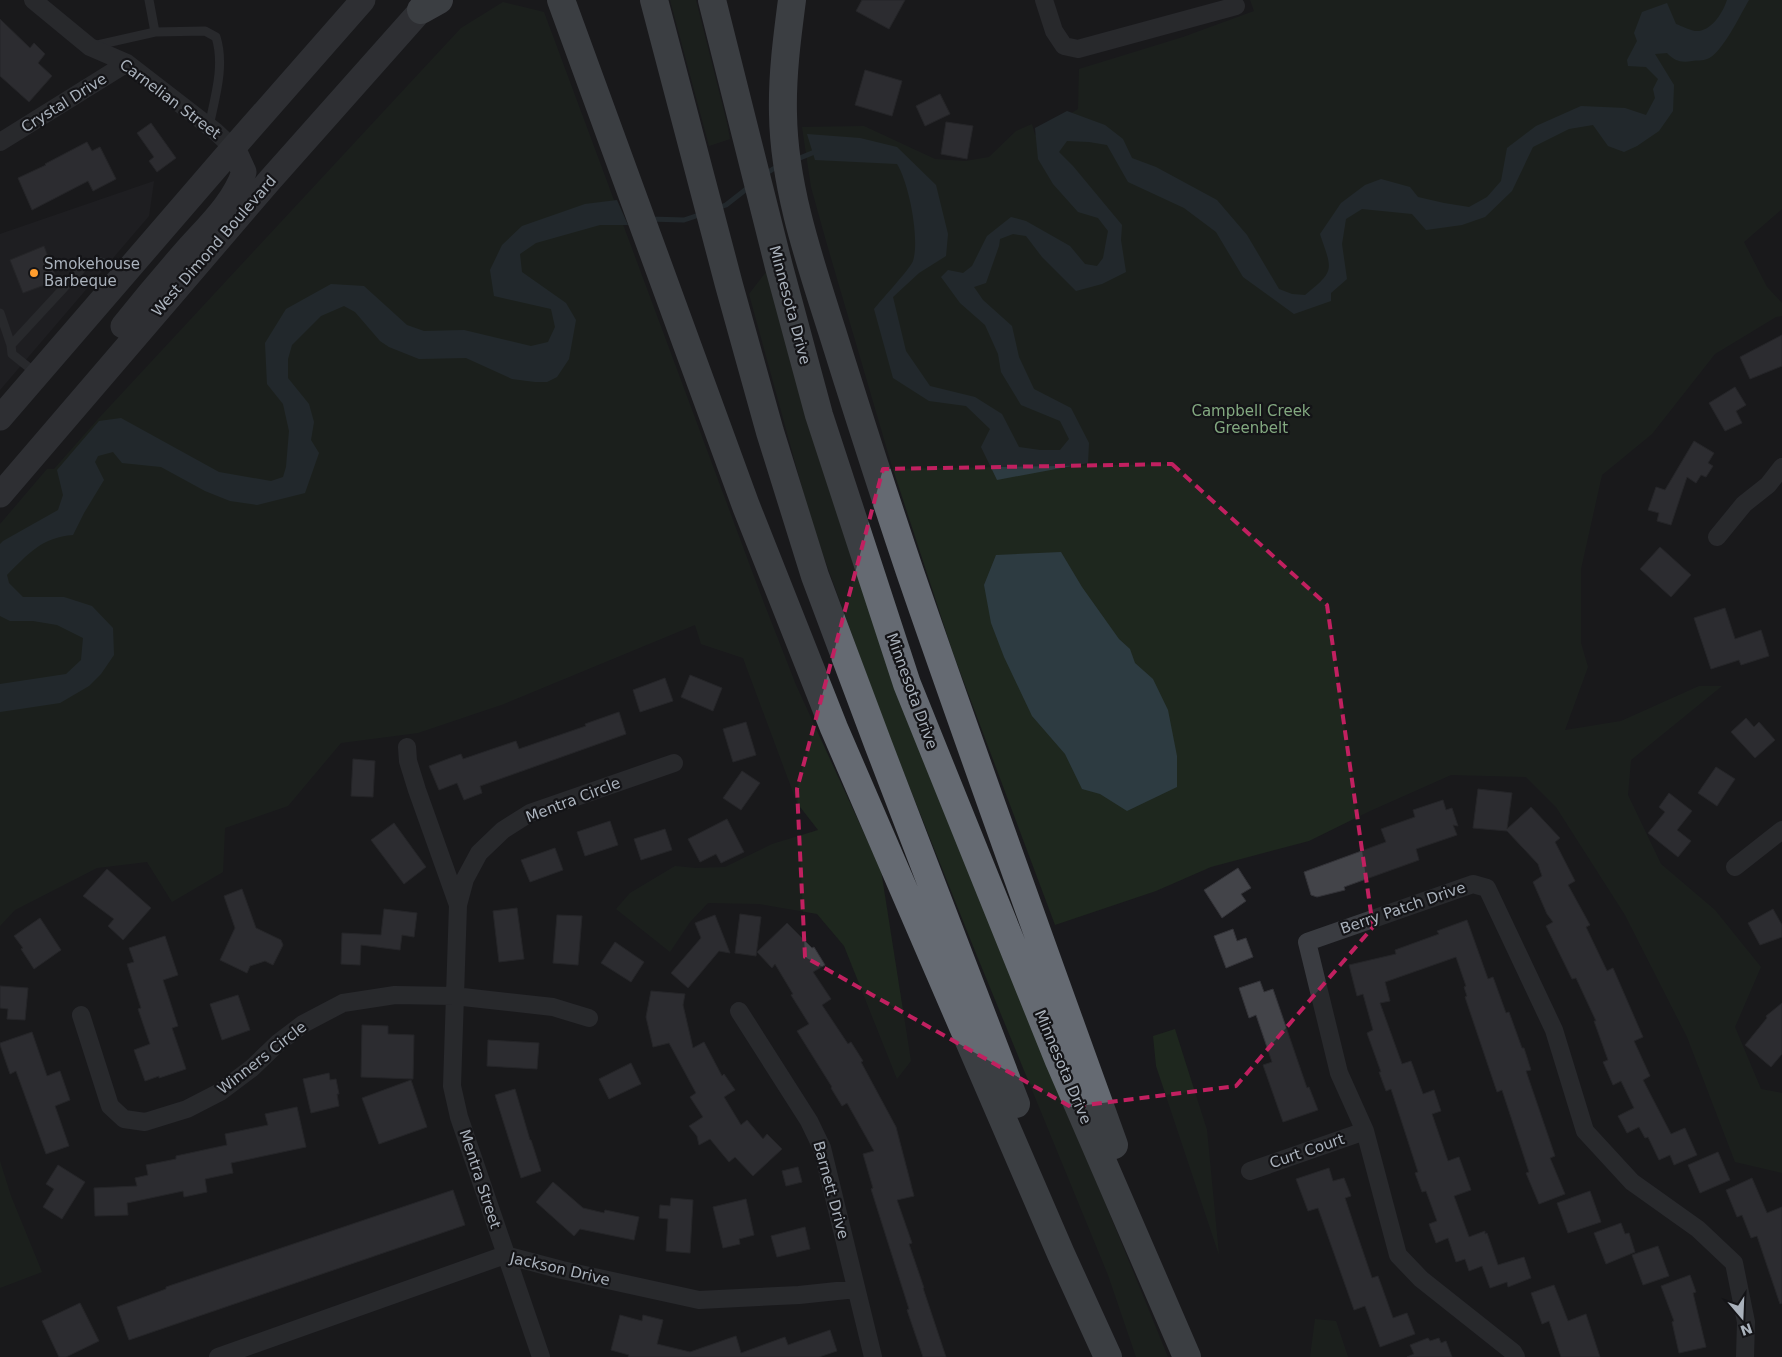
<svg xmlns="http://www.w3.org/2000/svg" width="1782" height="1357" font-family="'DejaVu Sans',sans-serif">
  <style>
    .built { fill: #252529 }
    .green { fill: #1e271e }
    .water { fill: #2d3b41 }
    .lines { fill: none; stroke-linecap: round; stroke-linejoin: round }
    .stream { stroke: #2d3b41; stroke-width: 5 }
    .building { fill: #434449; stroke: #333338 }
    .lane { stroke: #3a3c41; stroke-width: 9 }
    .street { stroke: #3a3c41; stroke-width: 18 }
    .secondary { stroke: #474b51; stroke-width: 25 }
    .highway { stroke: #656a72; stroke-width: 28 }
    .marked { fill: none; stroke: #c12060; stroke-width: 4; stroke-dasharray: 10 6; stroke-linejoin: round }
    .poi-dot { fill: #ff9d2e; stroke: #141417; stroke-width: 2 }
    .labels { text-anchor: middle; dominant-baseline: central; stroke-width: 4.5; stroke-linejoin: round; paint-order: stroke }
    .street-label { font-size: 15px; fill: #aab2bc; stroke: #141417 }
    .poi-label { font-size: 15px; fill: #aab2bc; stroke: #141417; text-anchor: start }
    .park-label { font-size: 15px; fill: #83a980; stroke: #141417 }
  </style>
  <rect width="100%" height="100%" fill="#19191c"/>
  <path class="built" d="M 154,181 L 149,216 L 0,390 L 0,234 Z"/>
  <path class="green" d="M 670,0 L 696,0 L 727,123 L 730,139 L 709,146 Z
    M 1250,0 L 1782,0 L 1782,209 L 1744,242 L 1767,287 L 1782,303 L 1782,316 L 1776,317 L 1715,354 L 1652,434 L 1602,475 L 1581,569 L 1581,643 L 1588,667 L 1565,730 L 1621,721 L 1699,686 L 1722,686 L 1631,760 L 1628,795 L 1661,864 L 1715,910 L 1761,967 L 1735,1027 L 1761,1089 L 1782,1093 L 1782,1173 L 1735,1162 L 1687,1037 L 1625,915 L 1556,807 L 1526,777 L 1451,775 L 1370,811 L 1309,841 L 1211,867 L 1156,891 L 1055,925 L 953,653 L 891,463 L 826,241 L 811,187 L 802,127 L 864,126 L 935,159 L 965,161 L 989,157 L 1016,131 L 1032,124 L 1035,135 L 1078,109 L 1079,69 L 1183,37 L 1254,11 Z
    M 503,2 L 544,12 L 762,598 L 796,685 L 881,870 L 911,1061 L 897,1079 L 844,946 L 817,914 L 759,904 L 708,903 L 690,922 L 670,952 L 616,909 L 630,893 L 675,866 L 696,868 L 725,867 L 772,844 L 818,830 L 797,803 L 743,658 L 701,644 L 695,625 L 504,704 L 418,733 L 341,743 L 288,806 L 225,828 L 223,872 L 172,902 L 147,862 L 97,868 L 15,910 L 0,926 L 0,524 L 47,469 L 54,469 L 99,418 L 461,28 Z
    M 766,272 L 1095,1178 L 1168,1357 L 1136,1357 L 1108,1275 L 977,956 L 884,723 L 812,524 L 749,294 Z
    M 1175,1029 L 1207,1130 L 1219,1255 L 1156,1066 L 1153,1036 Z
    M 0,1161 L 11,1196 L 42,1272 L 0,1288 Z
    M 1315,1319 L 1336,1321 L 1348,1357 L 1310,1357 Z"/>
  <path class="water" d="M 1727,0 L 1749,0 C 1740,15 1722,54 1707,59 C 1703,61 1696,60 1692,61 C 1681,63 1675,61 1667,53 L 1655,54 L 1674,85 L 1673,111 L 1659,131 L 1637,146 L 1624,152 L 1608,146 L 1593,125 L 1569,129 L 1533,147 L 1512,191 L 1485,217 L 1462,225 L 1426,230 L 1412,214 L 1362,209 L 1346,219 L 1342,244 L 1347,279 L 1331,293 L 1331,301 L 1294,314 L 1243,277 L 1216,232 L 1184,208 L 1128,182 L 1107,145 L 1089,142 L 1067,141 L 1059,152 L 1073,166 L 1122,225 L 1121,240 L 1126,272 L 1102,284 L 1076,291 L 1042,257 L 1026,236 L 1013,234 L 1000,239 L 999,246 L 986,283 L 974,287 L 983,300 L 1012,326 L 1019,357 L 1034,389 L 1071,408 L 1089,443 L 1088,463 L 997,480 L 981,447 L 990,429 L 966,406 L 929,401 L 893,378 L 874,309 C 882,299 910,269 913,261 C 920,239 909,183 897,164 L 815,160 L 807,134 L 860,138 L 897,147 L 936,185 L 948,234 L 946,256 L 919,273 L 893,297 L 906,351 L 930,386 L 975,397 L 1002,414 L 1019,447 L 1040,450 L 1060,450 L 1069,439 L 1060,421 L 1021,405 L 1001,372 L 998,354 L 985,325 L 960,303 L 941,277 L 948,270 L 963,273 L 972,266 L 987,236 L 1011,217 L 1026,221 L 1070,246 L 1085,264 L 1097,266 L 1103,258 L 1108,231 L 1098,218 L 1078,212 L 1053,184 L 1038,159 L 1035,128 L 1067,111 L 1105,125 L 1123,139 L 1132,158 L 1156,167 L 1217,200 L 1247,235 L 1279,289 L 1292,294 L 1305,295 C 1336,270 1332,270 1320,234 L 1341,203 L 1365,185 L 1381,179 L 1410,187 L 1418,197 L 1444,203 L 1469,207 L 1487,197 L 1501,181 L 1507,148 L 1536,126 L 1581,106 L 1625,108 L 1646,115 L 1655,98 L 1653,89 L 1658,79 L 1646,67 L 1628,66 L 1627,60 L 1637,41 L 1634,33 L 1642,12 L 1667,3 L 1676,24 C 1682,26 1692,32 1699,31 C 1713,29 1723,12 1727,0 Z
    M 617,200 L 628,225 L 600,225 L 536,243 L 520,254 L 522,272 L 566,303 L 576,320 L 569,359 L 557,377 L 547,382 L 535,382 L 512,379 L 466,358 L 419,359 L 389,347 L 380,341 L 355,312 L 344,306 L 321,316 L 292,345 L 288,359 L 288,378 L 309,404 L 314,422 L 311,440 L 319,453 L 305,493 L 257,505 L 230,501 L 205,491 L 161,467 L 122,463 L 113,452 L 98,456 L 95,462 L 104,480 L 84,513 L 73,535 C 42,537 28,554 7,575 L 9,583 L 23,597 L 64,597 L 92,606 L 113,628 L 114,655 L 101,674 L 89,686 L 60,703 L 0,712 L 0,684 L 66,674 L 81,660 L 83,638 L 57,625 L 33,621 L 10,621 L 0,616 L 0,544 L 3,541 L 58,510 L 63,495 L 57,470 L 99,421 L 121,418 L 219,472 L 271,481 L 283,477 L 286,467 L 289,431 L 283,404 L 267,384 L 265,343 L 286,309 L 331,284 L 364,286 L 407,325 L 424,331 L 464,330 L 531,346 L 548,342 L 555,327 L 551,309 L 494,296 L 490,270 L 502,245 L 522,226 L 585,204 Z
    M 1061,552 L 1082,587 L 1119,639 L 1130,649 L 1135,663 L 1153,679 L 1168,710 L 1177,756 L 1177,787 L 1127,811 L 1100,794 L 1082,789 L 1065,754 L 1032,716 L 1004,657 L 991,623 L 984,585 L 996,555 Z"/>
  <g class="lines">
    <path class="stream" d="M 795,160 L 817,151
      M 764,175 L 773,169 L 780,166
      M 717,208 L 726,205 L 749,187
      M 649,219 L 684,220 L 702,214"/>
  </g>
  <path class="building" d="M 862,0 L 905,0 L 889,29 L 856,11 Z
    M 0,19 L 30,48 L 34,43 L 45,54 L 38,63 L 52,76 L 29,102 L 0,76 Z
    M 865,70 L 902,81 L 892,116 L 855,105 Z
    M 940,94 L 950,114 L 925,126 L 916,106 Z
    M 946,122 L 973,126 L 967,159 L 941,154 Z
    M 151,123 L 176,158 L 157,172 L 149,161 L 154,157 L 137,133 Z
    M 87,142 L 92,151 L 100,147 L 116,179 L 93,191 L 88,181 L 32,210 L 18,178 L 46,165 L 45,164 Z
    M 44,246 L 55,275 L 48,278 L 50,283 L 23,293 L 10,260 Z
    M 1782,335 L 1782,366 L 1750,379 L 1740,357 Z
    M 1735,387 L 1746,405 L 1736,411 L 1742,423 L 1725,431 L 1709,403 Z
    M 1694,441 L 1714,453 L 1708,463 L 1713,466 L 1706,477 L 1701,475 L 1696,483 L 1687,477 L 1671,525 L 1657,521 L 1659,513 L 1648,510 L 1656,487 L 1665,490 Z
    M 1660,547 L 1691,575 L 1671,597 L 1640,569 Z
    M 1725,608 L 1735,639 L 1761,630 L 1769,656 L 1741,665 L 1739,660 L 1711,669 L 1694,618 Z
    M 690,675 L 722,688 L 713,711 L 681,697 Z
    M 665,678 L 673,701 L 640,712 L 633,690 Z
    M 619,712 L 626,734 L 480,786 L 482,793 L 464,800 L 457,783 L 439,790 L 429,766 L 461,754 L 463,759 L 516,741 L 519,749 L 586,726 L 585,724 Z
    M 1746,718 L 1754,727 L 1759,722 L 1775,740 L 1755,758 L 1731,732 Z
    M 746,722 L 756,755 L 733,762 L 723,729 Z
    M 353,759 L 375,761 L 373,797 L 351,796 Z
    M 1716,767 L 1735,779 L 1717,806 L 1698,793 Z
    M 742,771 L 760,783 L 741,810 L 723,798 Z
    M 1478,789 L 1512,793 L 1507,829 L 1531,807 L 1560,838 L 1555,842 L 1575,881 L 1568,885 L 1590,925 L 1586,927 L 1607,971 L 1613,968 L 1643,1037 L 1634,1041 L 1650,1076 L 1643,1080 L 1671,1134 L 1685,1128 L 1697,1155 L 1674,1165 L 1670,1155 L 1659,1160 L 1648,1137 L 1645,1138 L 1639,1127 L 1627,1133 L 1618,1116 L 1634,1108 L 1621,1081 L 1613,1085 L 1603,1062 L 1608,1060 L 1594,1021 L 1596,1021 L 1576,978 L 1572,979 L 1546,926 L 1553,922 L 1547,914 L 1533,882 L 1542,876 L 1538,864 L 1507,831 L 1473,828 Z
    M 1669,793 L 1692,811 L 1677,830 L 1691,841 L 1678,857 L 1648,833 L 1665,812 L 1659,807 Z
    M 1443,800 L 1446,810 L 1452,808 L 1458,826 L 1453,825 L 1457,835 L 1416,849 L 1419,860 L 1344,887 L 1345,890 L 1317,897 L 1311,895 L 1304,872 L 1386,842 L 1381,829 L 1415,817 L 1413,810 Z
    M 727,819 L 744,852 L 721,863 L 716,854 L 700,862 L 688,839 Z
    M 610,821 L 618,845 L 585,856 L 577,832 Z
    M 394,823 L 426,867 L 404,884 L 371,840 Z
    M 665,829 L 672,850 L 641,860 L 634,839 Z
    M 555,848 L 563,870 L 530,882 L 521,860 Z
    M 1238,868 L 1251,888 L 1241,894 L 1246,901 L 1222,918 L 1204,890 Z
    M 107,869 L 151,908 L 123,940 L 108,926 L 114,919 L 83,896 Z
    M 242,889 L 256,928 L 281,940 L 283,945 L 273,965 L 265,961 L 250,966 L 247,973 L 220,960 L 235,928 L 224,896 Z
    M 517,908 L 524,959 L 499,962 L 493,911 Z
    M 384,909 L 417,913 L 414,937 L 402,935 L 400,950 L 361,945 L 360,965 L 341,964 L 342,933 L 381,935 Z
    M 1773,909 L 1782,925 L 1782,937 L 1760,945 L 1748,923 Z
    M 740,914 L 761,917 L 756,956 L 735,953 Z
    M 557,915 L 582,916 L 578,965 L 553,963 Z
    M 715,915 L 730,953 L 719,951 L 688,988 L 671,973 L 701,938 L 695,923 Z
    M 40,918 L 61,950 L 34,969 L 21,949 L 23,948 L 14,936 Z
    M 1467,920 L 1488,979 L 1493,977 L 1506,1013 L 1509,1012 L 1522,1048 L 1524,1048 L 1531,1070 L 1526,1071 L 1555,1156 L 1550,1158 L 1565,1194 L 1539,1204 L 1526,1173 L 1529,1172 L 1502,1090 L 1497,1092 L 1465,997 L 1467,996 L 1464,987 L 1466,986 L 1456,957 L 1385,982 L 1390,1001 L 1380,1003 L 1402,1064 L 1411,1061 L 1423,1094 L 1434,1090 L 1441,1111 L 1432,1114 L 1448,1161 L 1459,1157 L 1471,1190 L 1454,1196 L 1469,1237 L 1485,1231 L 1485,1234 L 1487,1233 L 1498,1265 L 1524,1257 L 1531,1278 L 1508,1287 L 1507,1282 L 1490,1288 L 1482,1266 L 1469,1271 L 1465,1259 L 1456,1262 L 1448,1238 L 1436,1243 L 1429,1224 L 1437,1221 L 1426,1191 L 1422,1192 L 1415,1173 L 1418,1172 L 1391,1089 L 1386,1091 L 1379,1072 L 1381,1072 L 1367,1033 L 1373,1030 L 1363,994 L 1357,996 L 1349,965 L 1396,954 L 1395,950 L 1439,934 L 1437,931 Z
    M 787,923 L 812,948 L 814,947 L 825,965 L 813,972 L 831,999 L 822,1005 L 848,1044 L 851,1042 L 863,1061 L 861,1062 L 896,1127 L 914,1196 L 897,1200 L 912,1243 L 909,1244 L 924,1288 L 923,1288 L 946,1357 L 923,1357 L 907,1310 L 909,1309 L 871,1189 L 873,1188 L 863,1154 L 874,1151 L 847,1103 L 842,1106 L 831,1088 L 832,1087 L 797,1031 L 809,1024 L 791,995 L 793,994 L 775,964 L 772,968 L 757,952 Z
    M 1233,929 L 1237,941 L 1246,938 L 1253,957 L 1226,968 L 1214,936 Z
    M 165,936 L 178,975 L 163,980 L 178,1026 L 172,1028 L 186,1069 L 159,1078 L 159,1076 L 145,1081 L 134,1050 L 150,1044 L 138,1009 L 141,1008 L 127,964 L 134,962 L 129,948 Z
    M 615,942 L 644,962 L 631,982 L 601,963 Z
    M 1260,981 L 1264,992 L 1273,989 L 1307,1088 L 1309,1087 L 1318,1110 L 1283,1122 L 1263,1065 L 1272,1062 L 1256,1015 L 1249,1018 L 1239,988 Z
    M 0,986 L 28,988 L 25,1020 L 7,1019 L 8,1009 L 0,1008 Z
    M 651,991 L 685,994 L 683,1005 L 693,1048 L 704,1042 L 722,1076 L 724,1074 L 735,1090 L 724,1097 L 741,1125 L 747,1120 L 763,1139 L 767,1134 L 782,1149 L 753,1176 L 735,1157 L 729,1162 L 710,1139 L 699,1145 L 697,1136 L 689,1126 L 703,1117 L 690,1097 L 696,1093 L 669,1043 L 653,1047 L 646,1017 Z
    M 238,995 L 250,1030 L 222,1040 L 210,1004 Z
    M 1782,1003 L 1782,1054 L 1771,1067 L 1745,1045 L 1767,1018 L 1766,1016 Z
    M 362,1025 L 388,1026 L 388,1034 L 414,1035 L 413,1079 L 361,1077 Z
    M 32,1032 L 47,1076 L 60,1071 L 70,1100 L 55,1106 L 69,1146 L 46,1154 L 16,1071 L 10,1074 L 0,1045 L 0,1043 Z
    M 488,1040 L 539,1043 L 537,1069 L 487,1066 Z
    M 631,1063 L 641,1084 L 609,1099 L 599,1079 Z
    M 329,1073 L 330,1080 L 336,1079 L 339,1094 L 337,1094 L 339,1106 L 311,1113 L 303,1079 Z
    M 411,1080 L 427,1127 L 379,1144 L 362,1098 Z
    M 515,1089 L 530,1140 L 531,1140 L 541,1171 L 521,1178 L 495,1095 Z
    M 297,1107 L 306,1147 L 231,1163 L 233,1173 L 205,1179 L 207,1192 L 184,1197 L 183,1191 L 127,1203 L 128,1215 L 95,1216 L 94,1188 L 137,1186 L 135,1178 L 148,1175 L 146,1165 L 176,1159 L 176,1156 L 227,1145 L 225,1134 L 268,1125 L 265,1114 Z
    M 1718,1152 L 1730,1180 L 1700,1193 L 1688,1165 Z
    M 58,1165 L 85,1182 L 62,1219 L 43,1207 L 54,1189 L 46,1184 Z
    M 798,1167 L 802,1182 L 786,1186 L 782,1171 Z
    M 1329,1168 L 1333,1181 L 1344,1178 L 1351,1196 L 1345,1198 L 1357,1234 L 1372,1278 L 1378,1276 L 1393,1318 L 1407,1313 L 1415,1334 L 1380,1347 L 1365,1306 L 1354,1310 L 1318,1208 L 1308,1211 L 1296,1179 Z
    M 1752,1178 L 1767,1213 L 1782,1207 L 1782,1303 L 1780,1304 L 1757,1236 L 1751,1238 L 1742,1215 L 1737,1217 L 1726,1190 Z
    M 553,1182 L 583,1208 L 604,1213 L 605,1210 L 639,1217 L 634,1240 L 580,1229 L 574,1236 L 536,1202 Z
    M 453,1190 L 465,1225 L 129,1340 L 117,1307 L 166,1289 L 166,1287 Z
    M 1590,1191 L 1601,1222 L 1568,1233 L 1557,1203 Z
    M 671,1198 L 693,1200 L 690,1253 L 666,1251 L 668,1219 L 659,1218 L 660,1205 L 670,1206 Z
    M 746,1199 L 754,1235 L 739,1239 L 740,1244 L 723,1248 L 713,1207 Z
    M 1621,1223 L 1625,1234 L 1629,1233 L 1635,1252 L 1606,1264 L 1594,1233 Z
    M 805,1227 L 810,1249 L 777,1257 L 771,1236 Z
    M 1658,1246 L 1669,1276 L 1643,1285 L 1632,1255 Z
    M 1690,1275 L 1696,1292 L 1693,1293 L 1706,1347 L 1679,1353 L 1672,1322 L 1674,1321 L 1661,1286 Z
    M 1554,1285 L 1568,1321 L 1586,1314 L 1600,1357 L 1561,1357 L 1549,1321 L 1542,1324 L 1531,1293 Z
    M 80,1303 L 99,1341 L 66,1357 L 59,1357 L 42,1321 Z
    M 620,1315 L 642,1321 L 643,1315 L 663,1320 L 657,1344 L 690,1352 L 736,1336 L 741,1353 L 785,1337 L 788,1345 L 830,1330 L 837,1351 L 819,1357 L 628,1357 L 629,1355 L 611,1350 Z
    M 1428,1338 L 1430,1341 L 1439,1338 L 1441,1343 L 1446,1341 L 1452,1357 L 1407,1357 L 1414,1354 L 1410,1345 Z"/>
  <g class="lines">
    <path class="lane" d="M 149,0 L 155,32
      M 93,46 L 155,32 L 205,31 L 216,37 C 225,66 215,97 209,126
      M 0,313 L 11,345
      M 37,374 L 12,354 L 11,345 L 85,265 L 98,261 L 116,268 L 121,273"/>
    <path class="street" d="M 33,0 L 90,47 L 127,63 L 215,131 L 233,148
      M 1044,0 L 1054,31 L 1064,46 L 1078,49 L 1236,6
      M 0,142 L 127,63
      M 1717,537 L 1744,504 L 1768,485 L 1782,467
      M 407,747 L 408,761 L 417,790 L 458,905
      M 1735,867 L 1782,830
      M 739,1011 L 809,1121 L 822,1148 L 873,1357
      M 81,1015 L 110,1106 L 124,1119 L 145,1122 L 187,1109 L 220,1092 L 252,1068 L 278,1043 L 303,1024 L 343,1003 L 395,995 L 454,996 L 553,1007 L 589,1018
      M 1250,1171 L 1365,1131
      M 218,1357 L 505,1255 L 562,1270 L 699,1300 L 799,1295 L 856,1289
      M 541,1357 L 459,1117 L 452,1086 L 458,905 L 465,879 L 479,853 L 503,830 L 530,813 L 674,763
      M 1516,1357 L 1513,1352 L 1421,1279 L 1398,1255 L 1365,1131 L 1339,1073 L 1307,942 L 1473,884 L 1487,888 L 1554,1030 L 1585,1131 L 1632,1182 L 1698,1229 L 1734,1263 L 1746,1322 L 1745,1357"/>
    <path class="secondary" d="M 123,326 C 143,301 164,276 185,252 C 207,227 233,204 244,172 L 233,148
      M 0,418 L 233,148 L 363,0
      M 0,495 L 270,180 L 430,0"/>
    <path class="highway" d="M 561,0 L 746,506 L 834,728 L 1061,1254 L 1108,1357
      M 654,0 L 729,285 L 770,432 L 815,576 L 878,744 L 1016,1104
      M 712,0 L 779,267 L 819,415 L 907,684 L 1059,1061 L 1187,1357
      M 792,0 C 787,38 782,76 783,114 C 784,187 810,262 832,331 C 857,411 883,492 910,572 C 976,764 1045,954 1114,1145
      M 421,10 L 439,0"/>
  </g>
  <path d="M0 0H1782V1357H0ZM 1172,464 L 1327,605 L 1373,927 L 1236,1086 L 1071,1107 L 805,957 L 797,789 L 883,469 Z" fill="#19191c" fill-opacity=".55" fill-rule="evenodd"/>
  <path class="marked" d="M 1172,464 L 1327,605 L 1373,927 L 1236,1086 L 1071,1107 L 805,957 L 797,789 L 883,469 Z"/>
  <circle class="poi-dot" cx="34" cy="273" r="5"/>
  <g class="labels">
    <g class="street-label">
      <text transform="translate(170 99) rotate(37)">Carnelian Street</text>
      <text transform="translate(64 103) rotate(-32)">Crystal Drive</text>
      <text transform="translate(214 246) rotate(-49)">West Dimond Boulevard</text>
      <text transform="translate(790 305) rotate(75)">Minnesota Drive</text>
      <text transform="translate(912 691) rotate(70)">Minnesota Drive</text>
      <text transform="translate(573 800) rotate(-21)">Mentra Circle</text>
      <text transform="translate(1403 908) rotate(-19)">Berry Patch Drive</text>
      <text transform="translate(262 1058) rotate(-38)">Winners Circle</text>
      <text transform="translate(1063 1067) rotate(67)">Minnesota Drive</text>
      <text transform="translate(1307 1151) rotate(-19)">Curt Court</text>
      <text transform="translate(480 1179) rotate(72)">Mentra Street</text>
      <text transform="translate(831 1190) rotate(75)">Barnett Drive</text>
      <text transform="translate(560 1269) rotate(13)">Jackson Drive</text>
    </g>
    <g class="poi-label">
      <text x="44" y="264">Smokehouse<tspan x="44" dy="17">Barbeque</tspan></text>
    </g>
    <g class="park-label">
      <text x="1251" y="411">Campbell Creek<tspan x="1251" dy="17">Greenbelt</tspan></text>
    </g>
  </g>
  <g transform="translate(1742 1317) rotate(161)" stroke="#141417" stroke-width="4" paint-order="stroke">
  <path d="M0-4L9 19L0 12L-9 19Z" fill="#aab2bc"/>
  <text y="-8" font-size="14" font-weight="bold" text-anchor="middle" fill="#aab2bc">N</text>
  </g>
</svg>
